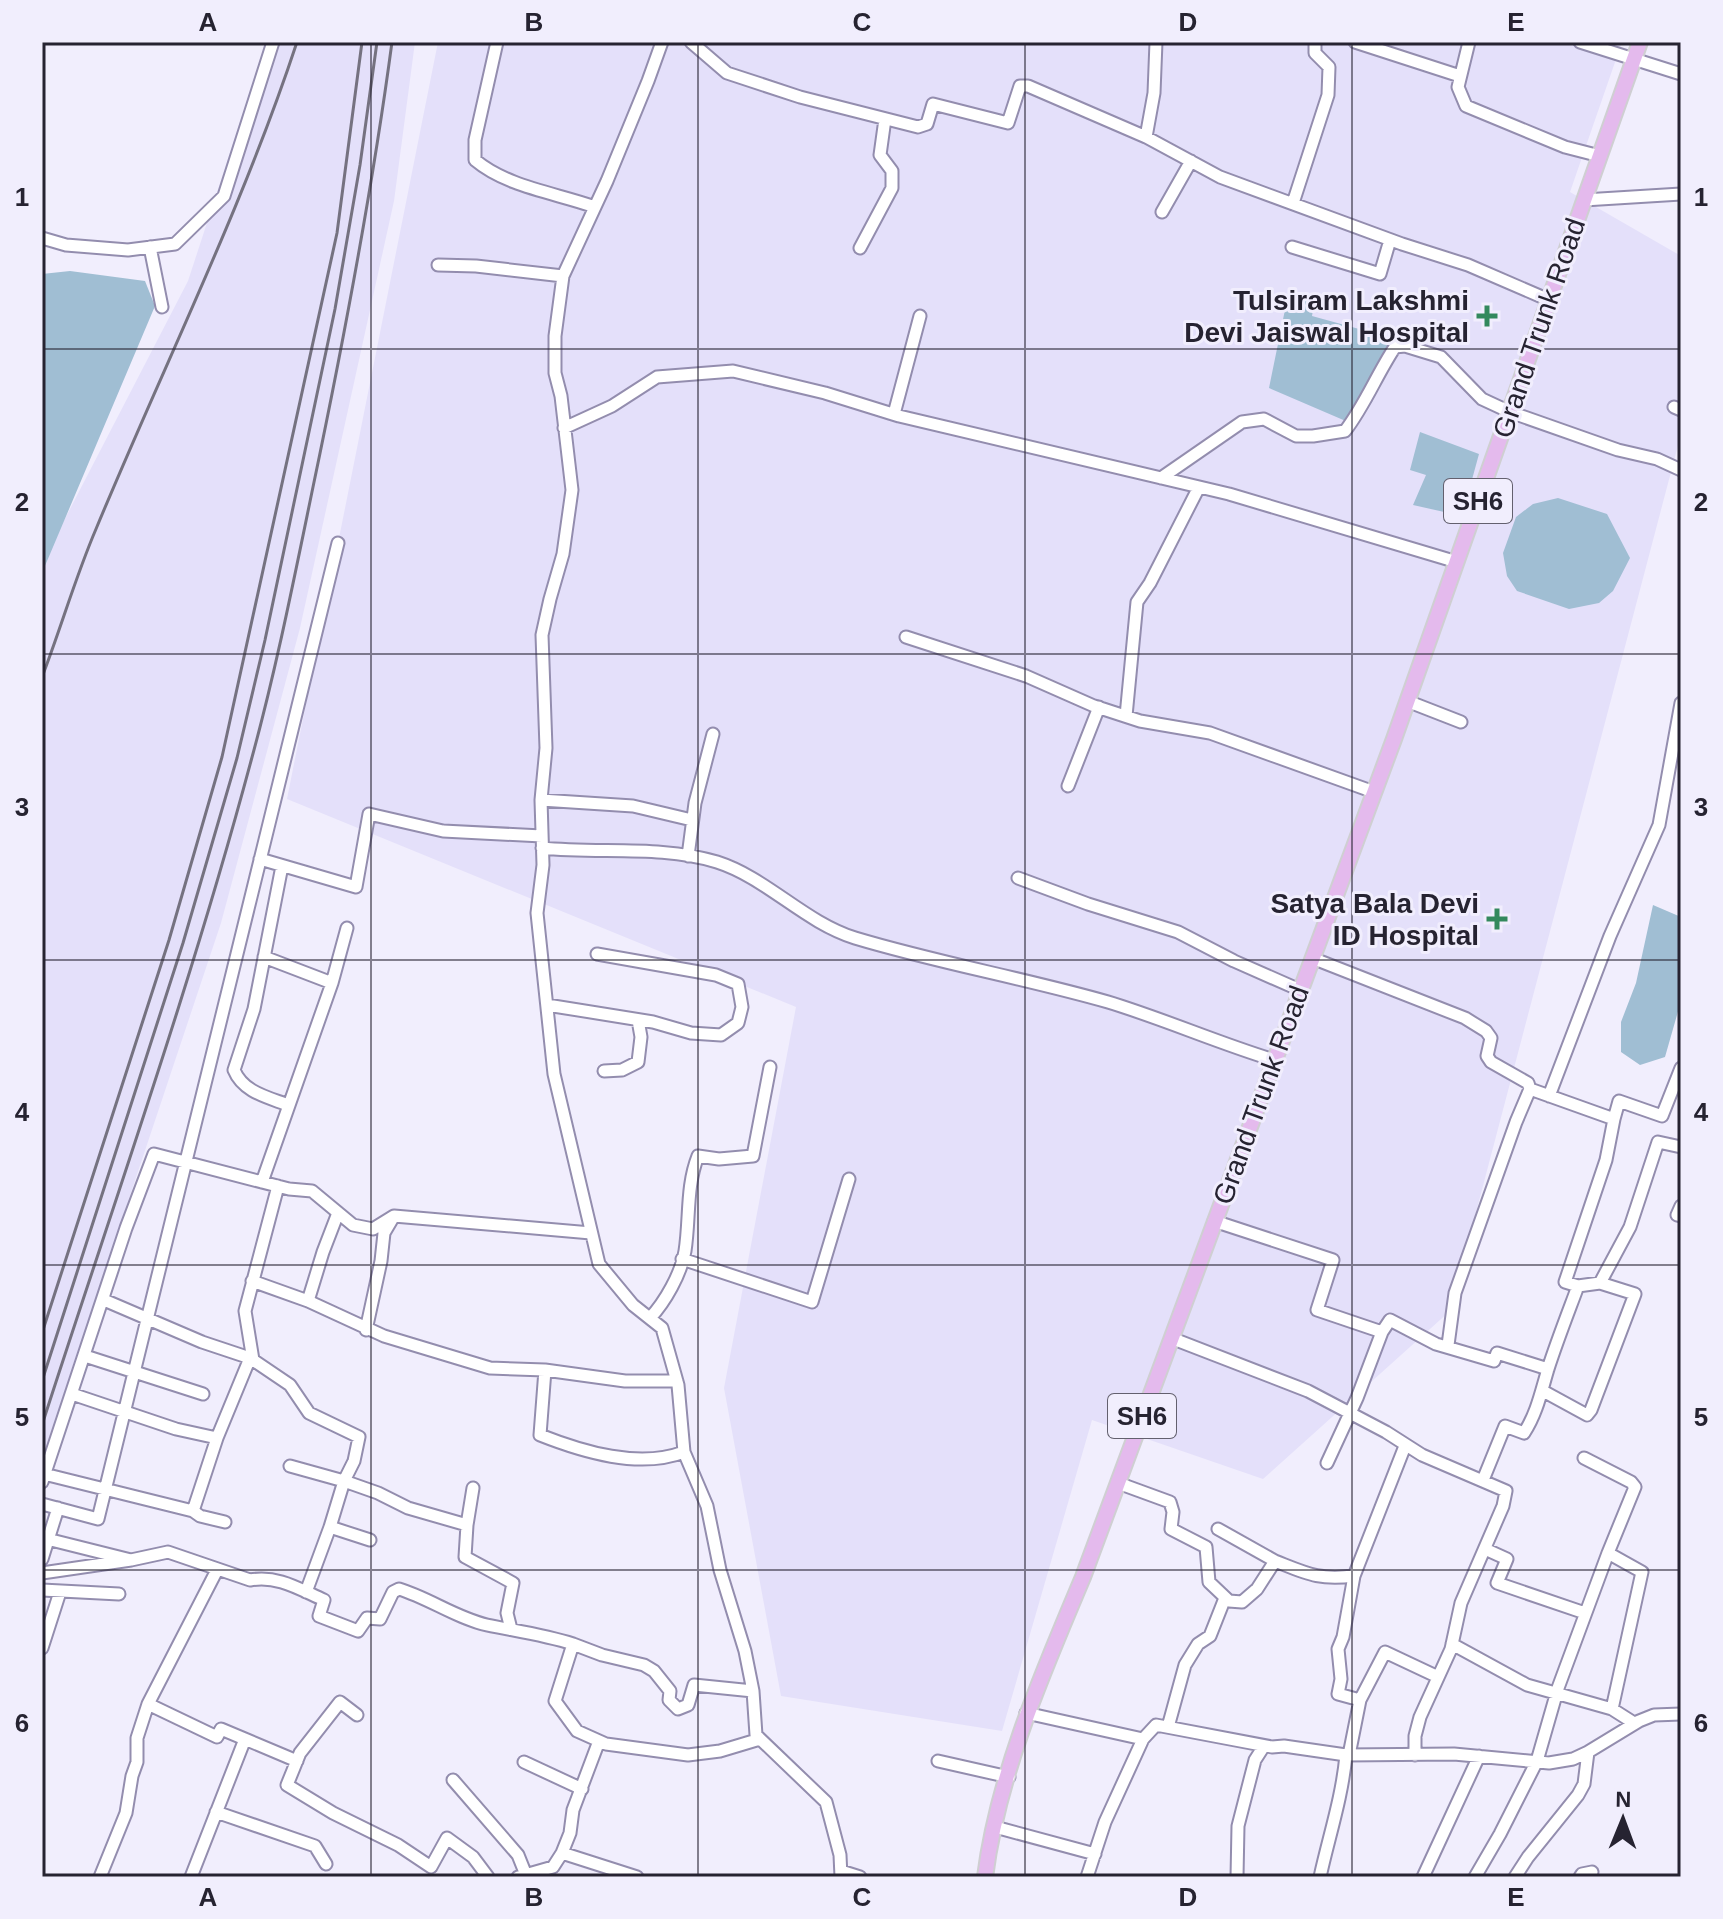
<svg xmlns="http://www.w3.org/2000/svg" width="1723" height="1919" font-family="Arial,sans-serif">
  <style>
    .built { fill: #e4e0fa }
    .water { fill: #a0bed3 }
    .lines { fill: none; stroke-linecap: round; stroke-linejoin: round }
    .minor-casing { stroke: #938dae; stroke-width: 15 }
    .major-casing { stroke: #cfcfd2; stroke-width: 18 }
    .minor { stroke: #fff; stroke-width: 11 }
    .major { stroke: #e4baed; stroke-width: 14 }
    .rail { stroke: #757280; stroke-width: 3 }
    .grid { fill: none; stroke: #262331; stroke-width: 2; stroke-opacity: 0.55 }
    .poi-dot { fill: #33895d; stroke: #f1eefd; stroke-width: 3 }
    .labels { text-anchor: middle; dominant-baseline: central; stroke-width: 6; stroke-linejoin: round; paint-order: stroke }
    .shield { fill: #f1eefd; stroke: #63606e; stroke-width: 2 }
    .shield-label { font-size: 26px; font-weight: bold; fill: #262331 }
    .poi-label { font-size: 28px; font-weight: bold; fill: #262331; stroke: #f1eefd; text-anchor: end }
    .street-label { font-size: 28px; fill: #262331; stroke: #f1eefd }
    .neatline { fill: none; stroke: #262331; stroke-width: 3 }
    .grid-label { font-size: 26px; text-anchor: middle; font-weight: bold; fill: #262331 }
  </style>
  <rect width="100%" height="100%" fill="#f1eefd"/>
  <path class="built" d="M 266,42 L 415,42 L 394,201 L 300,628 L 221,923 L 42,1459 L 42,575 L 56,536 L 188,281 Z
    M 438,42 L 1622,42 L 1570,192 L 1681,256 L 1681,434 L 1450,1311 L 1263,1479 L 1092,1420 L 1002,1731 L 781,1696 L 724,1388 L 796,1007 L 287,799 Z"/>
  <path class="water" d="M 70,271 L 145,281 L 155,306 L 42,573 L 42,274 Z
    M 1288,295 L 1314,304 L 1312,316 L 1399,340 L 1372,402 L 1355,425 L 1269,388 Z
    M 1420,432 L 1479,454 L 1462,516 L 1413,505 L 1426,475 L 1410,470 Z
    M 1558,498 L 1607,514 L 1630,558 L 1613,591 L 1599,603 L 1569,609 L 1517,591 L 1507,576 L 1503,553 L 1516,517 L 1533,504 Z
    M 1653,905 L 1681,917 L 1681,1001 L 1665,1057 L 1640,1065 L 1621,1052 L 1621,1022 L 1636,983 Z"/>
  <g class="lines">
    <g class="minor-casing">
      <path id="minor" d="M 497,42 L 475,140 L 475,160 C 507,187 556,193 595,207
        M 662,42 L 648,81 L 607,181 L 563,276 L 555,336 L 555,373 L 561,396 L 572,490 L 563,554 L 550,599 L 542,635 L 546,748 L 541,800 L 543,865 L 537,913 L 554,1074 L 599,1264 L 633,1305 L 662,1328 L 678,1385 L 684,1452 L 707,1506 L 720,1570 L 745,1651 L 753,1691 L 756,1735 L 826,1802 L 840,1855 L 841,1877
        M 691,42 L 727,73 L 800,97 L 918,127 L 927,124 L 933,104 L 1008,123 L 1020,86 L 1028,86 L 1146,137 L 1220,177 L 1402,244 L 1468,265 L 1549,300
        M 1355,42 L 1460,76
        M 1469,42 L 1458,87 L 1466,106 L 1565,147 L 1600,156
        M 1580,42 L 1681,74
        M 1146,137 L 1154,93 L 1156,42
        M 1584,200 L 1681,194
        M 1293,203 L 1328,95 L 1329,67 L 1315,53 L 1315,42
        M 1162,212 L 1191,161
        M 42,238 L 66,245 L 128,250 L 175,244 L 224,196 L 273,42
        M 150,247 L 162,307
        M 1292,247 L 1380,274 L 1390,240
        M 860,248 L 892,188 L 892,171 L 880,155 L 885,119
        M 438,265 L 476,266 L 563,276
        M 1674,407 L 1681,410
        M 894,414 L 920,316
        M 564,428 L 612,406 L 657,377 L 733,371 L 825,393 L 899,416 L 1229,494 L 1457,562
        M 1161,478 L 1242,422 L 1264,419 L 1296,436 L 1313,436 L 1345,431 C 1365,405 1377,374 1395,347 L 1405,346 L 1441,357 L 1482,399 L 1510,412 L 1618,450 L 1657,459 L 1681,470
        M 906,637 L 1026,676 L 1094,706 L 1140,721 L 1210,733 L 1374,792
        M 1407,701 L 1461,722
        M 1126,716 L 1137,602 L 1150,583 L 1199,487
        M 1068,786 L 1099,707
        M 541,800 L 633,806 L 692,820
        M 542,848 C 600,854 661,845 717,862 C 767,878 804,922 855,938 C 938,963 1024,978 1108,1002 C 1164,1019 1218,1043 1274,1060
        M 688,856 L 695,803 L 713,734
        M 260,859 L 356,887 L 369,814 L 443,831 L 542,836
        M 282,866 L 254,1009 L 234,1070 C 243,1092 267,1097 288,1105
        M 1018,878 L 1088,904 L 1178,932 L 1234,961 L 1300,990
        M 264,957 L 332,983
        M 1312,958 L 1465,1018 L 1486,1031 L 1491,1038 L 1487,1056 L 1491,1062 L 1528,1083 L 1530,1089 L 1614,1119 L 1619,1101 L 1662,1116 L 1681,1068
        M 547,1005 L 653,1022 L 691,1033 L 721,1035 L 738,1023 L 742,1007 L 738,984 L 716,975 L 597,954
        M 604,1071 L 622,1070 L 638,1062 L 641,1037 L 638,1020
        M 1549,1096 L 1610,936 L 1659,825 L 1681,703
        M 262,1182 L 332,983 L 347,928
        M 1681,1206 L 1677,1215 L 1681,1216
        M 1214,1221 L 1333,1260 L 1317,1310 L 1382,1332
        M 682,1259 L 812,1302 L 849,1179
        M 252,1281 L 308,1301 L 384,1336 L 490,1368 L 545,1370 L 625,1381 L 677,1381
        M 1600,1283 L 1630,1227 L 1658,1142 L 1681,1147
        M 104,1300 L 202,1342 L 250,1358 L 290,1385 L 309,1413 L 359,1437 L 354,1461 L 344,1481 L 290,1466
        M 308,1301 L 323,1252 L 338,1213
        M 650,1318 C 665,1302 681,1274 685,1251 C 690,1219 686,1186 698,1156 L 719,1159 L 753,1156 L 770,1067
        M 366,1330 L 381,1261 L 384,1233 L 394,1216 L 591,1233
        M 1171,1338 L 1308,1391 L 1386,1432 L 1422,1455 L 1506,1491 L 1503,1506 L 1461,1603 L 1451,1649 L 1420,1717 L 1415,1736 L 1415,1755
        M 1448,1345 L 1455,1293 L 1516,1122 L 1530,1089
        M 85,1356 L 203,1394
        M 253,1360 L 245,1311 L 278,1186
        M 545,1370 L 540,1435 C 583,1452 639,1469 684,1452
        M 1543,1391 L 1587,1415 L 1591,1410 L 1635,1294 L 1600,1283 L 1578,1286 L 1565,1282 L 1606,1160 L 1614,1119
        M 72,1394 L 176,1429 L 217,1438
        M 1584,1458 L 1631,1482 L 1635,1487 L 1608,1553
        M 1327,1463 L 1357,1398 L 1382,1332 L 1390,1320 L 1436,1344 L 1494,1361 L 1497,1353 L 1548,1369
        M 44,1474 L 193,1511 L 200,1516 L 225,1522
        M 1483,1480 L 1505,1426 L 1524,1433 C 1537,1413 1541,1392 1548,1369 C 1557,1341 1568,1313 1578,1286
        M 42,1482 L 126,1228 L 154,1154 L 289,1189 L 312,1191 L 353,1225 L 373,1229 L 394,1216
        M 1118,1483 L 1170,1502 L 1173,1512 L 1171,1529 L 1206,1547 L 1209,1582 L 1229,1601 L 1242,1602 L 1257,1589 L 1275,1561 C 1308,1574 1318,1580 1354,1576 L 1405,1446
        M 42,1504 L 98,1519 L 338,543
        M 193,1511 L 217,1438 L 250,1358
        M 467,1525 L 473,1488
        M 330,1527 L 344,1481 L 378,1493 L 408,1508 L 467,1525 L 465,1557 L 513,1583 L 507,1613 L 511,1629
        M 1218,1529 L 1275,1561
        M 1485,1549 L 1507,1559 L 1497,1583 L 1585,1613
        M 42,1559 L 58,1508
        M 131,1560 L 168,1552 L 250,1580 C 278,1575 299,1589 324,1600 L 319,1616 L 358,1631 L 367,1618 L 380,1619 L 393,1592 L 399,1589 C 429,1598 456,1618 487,1625 C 516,1631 545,1635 573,1644
        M 42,1573 L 131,1560 L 47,1539
        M 1354,1576 L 1343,1637 L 1338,1649 L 1341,1679 L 1338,1694 L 1360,1700
        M 42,1590 L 119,1594
        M 306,1592 L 330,1527 L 370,1540
        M 1452,1644 L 1527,1685 L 1612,1709 L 1634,1723
        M 42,1648 L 60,1592
        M 753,1691 L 694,1685 L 688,1705 L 678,1709 L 669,1700 L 670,1691 L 654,1671 L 644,1665 L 602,1655 L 573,1644 L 555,1701 L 577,1731 L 606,1744 L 688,1755 L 720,1751 L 760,1739
        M 148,1704 L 217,1570
        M 1026,1713 L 1143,1739
        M 357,1715 L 340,1702 L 300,1753 L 287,1785 L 333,1813 L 398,1845 L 431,1867 L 447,1838 L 473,1857 L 488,1877
        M 1168,1727 L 1185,1665 L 1198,1644 L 1210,1636 L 1225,1598
        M 1349,1755 L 1360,1700 L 1385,1652 L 1436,1676
        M 938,1761 L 1009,1777
        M 524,1762 L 582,1789
        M 453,1780 L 518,1855 L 526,1875
        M 216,1812 L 315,1846 L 326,1864
        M 995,1827 L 1095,1854
        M 562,1853 L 570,1833 L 573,1810 L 599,1741
        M 841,1871 L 860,1877
        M 100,1877 L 126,1813 L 132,1776 L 137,1762 L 137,1738 L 148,1704 L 217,1737 L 221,1729 L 297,1761
        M 191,1877 L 245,1739
        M 518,1877 L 553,1867 L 562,1853 L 637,1877
        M 1087,1877 L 1105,1822 L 1143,1739 L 1156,1725 L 1272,1747 L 1284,1746 L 1346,1755 L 1454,1754 L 1549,1763 L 1573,1759 L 1588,1752 L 1639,1721 L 1654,1715 L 1681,1714
        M 1237,1877 L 1238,1826 L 1255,1760 L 1264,1746
        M 1320,1877 C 1329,1836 1342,1798 1346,1755
        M 1423,1877 L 1479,1756
        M 1475,1877 L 1500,1834 L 1537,1761 L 1558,1688 L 1608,1553 L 1642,1572 L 1612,1709
        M 1515,1877 L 1528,1857 L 1578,1795 L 1584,1784 L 1588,1752
        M 1580,1877 L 1582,1874 L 1592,1872"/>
    </g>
    <g class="major-casing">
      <path id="major" d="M 985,1877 C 998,1774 1043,1672 1083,1577 L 1394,739 L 1640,42"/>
    </g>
    <use href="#minor" class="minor"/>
    <use href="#major" class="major"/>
    <path class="rail" d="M 42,677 C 61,628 75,578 96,529 C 163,367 242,209 297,42
      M 42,1333 L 169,940 L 222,757 L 337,233 L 362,42
      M 42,1381 L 183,943 L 237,758 L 265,640 L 335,309 L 360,165 L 377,42
      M 42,1425 C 113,1205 191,985 251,761 C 276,670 294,579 313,487 C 344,339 372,192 392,42"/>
  </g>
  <path class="grid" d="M 371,42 L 371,1877M 698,42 L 698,1877M 1025,42 L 1025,1877M 1352,42 L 1352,1877M 42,349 L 1681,349M 42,654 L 1681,654M 42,960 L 1681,960M 42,1265 L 1681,1265M 42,1570 L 1681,1570"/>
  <g class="poi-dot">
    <path d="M1483 304h8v8h8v8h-8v8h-8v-8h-8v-8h8z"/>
    <path d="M1493 907h8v8h8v8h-8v8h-8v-8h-8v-8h8z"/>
  </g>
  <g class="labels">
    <g class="shield">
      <rect x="1444" y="479" width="68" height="44" rx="6"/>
      <rect x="1108" y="1394" width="68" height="44" rx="6"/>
    </g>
    <g class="shield-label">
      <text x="1478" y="501">SH6</text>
      <text x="1142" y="1416">SH6</text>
    </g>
    <g class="poi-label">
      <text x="1469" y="300">Tulsiram Lakshmi<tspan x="1469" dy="32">Devi Jaiswal Hospital</tspan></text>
      <text x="1479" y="903">Satya Bala Devi<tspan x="1479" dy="32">ID Hospital</tspan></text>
    </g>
    <g class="street-label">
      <text transform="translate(1539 328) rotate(-71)">Grand Trunk Road</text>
      <text transform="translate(1261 1095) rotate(-70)">Grand Trunk Road</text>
    </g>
  </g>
  <rect width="1723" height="1919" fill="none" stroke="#f1eefd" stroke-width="88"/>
  <g transform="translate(1623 1819) rotate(1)" stroke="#f1eefd" stroke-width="6" paint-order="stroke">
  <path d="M0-6L14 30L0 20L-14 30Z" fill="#262331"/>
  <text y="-12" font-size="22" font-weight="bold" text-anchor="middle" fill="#262331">N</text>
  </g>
  <rect x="44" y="44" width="1635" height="1831" class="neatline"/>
  <g class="grid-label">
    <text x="208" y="31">A</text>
    <text x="534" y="31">B</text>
    <text x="862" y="31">C</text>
    <text x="1188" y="31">D</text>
    <text x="1516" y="31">E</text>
    <text x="22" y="206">1</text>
    <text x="1701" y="206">1</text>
    <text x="22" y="511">2</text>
    <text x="1701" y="511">2</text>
    <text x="22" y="816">3</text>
    <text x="1701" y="816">3</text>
    <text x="22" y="1121">4</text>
    <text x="1701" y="1121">4</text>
    <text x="22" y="1426">5</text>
    <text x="1701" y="1426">5</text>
    <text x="22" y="1732">6</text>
    <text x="1701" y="1732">6</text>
    <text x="208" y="1906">A</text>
    <text x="534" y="1906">B</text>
    <text x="862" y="1906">C</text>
    <text x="1188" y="1906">D</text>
    <text x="1516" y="1906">E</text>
  </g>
</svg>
